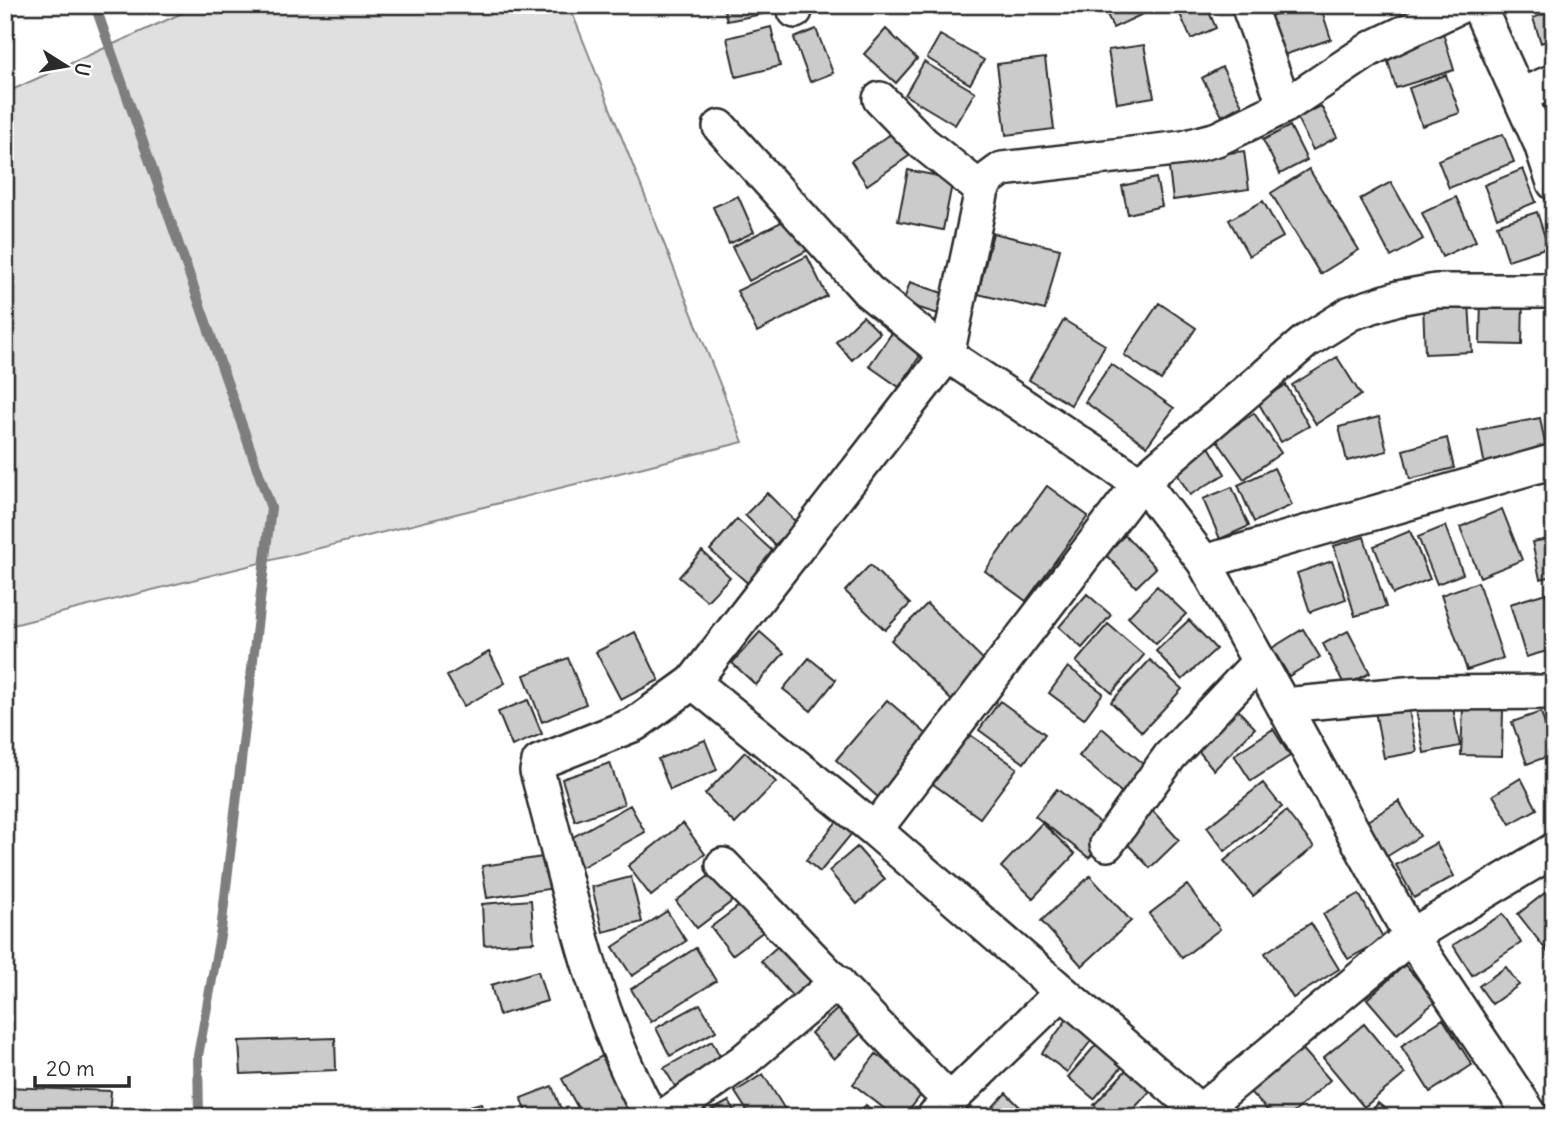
<svg xmlns="http://www.w3.org/2000/svg" width="1559" height="1122" font-family="Delius,sans-serif">
  <style>
    .green { fill: #e0e0e0; stroke: #868686; stroke-width: 2 }
    .lines { fill: none; stroke-linecap: round; stroke-linejoin: round }
    .stream { stroke: #7e7e7e; stroke-width: 10 }
    .building { fill: #cbcbcb; stroke: #2b2b2b; stroke-width: 2 }
    .minor-casing { stroke: #2b2b2b; stroke-width: 38 }
    .minor { stroke: #fff; stroke-width: 33 }
  </style>
  <rect width="100%" height="100%" fill="#fff"/>
  <filter id="ink" filterUnits="userSpaceOnUse"><feTurbulence type="fractalNoise" baseFrequency=".0143" numOctaves="2"/><feDisplacementMap in="SourceGraphic" scale="14" xChannelSelector="R" yChannelSelector="G"/><feConvolveMatrix kernelMatrix="1 2 1 2 8 2 1 2 1" color-interpolation-filters="sRGB"/></filter>
  <g filter="url(#ink)">
    <path class="green" d="M 200,5 L 569,5 L 743,442 L 5,627 L 5,93 Z"/>
    <g class="lines">
      <path class="stream" d="M 95,5 L 271,508 L 221,930 L 198,1056 L 199,1117"/>
    </g>
    <path class="building" d="M 723,5 L 775,5 L 777,11 L 727,21 Z
      M 1103,5 L 1162,5 L 1113,28 Z
      M 1176,5 L 1206,5 L 1216,28 L 1191,39 Z
      M 1301,5 L 1320,5 L 1331,39 L 1281,56 L 1267,17 Z
      M 1554,10 L 1554,38 L 1541,43 L 1533,18 Z
      M 1441,26 L 1454,70 L 1396,88 L 1383,45 Z
      M 771,27 L 780,66 L 736,77 L 727,38 Z
      M 816,29 L 833,73 L 810,82 L 794,38 Z
      M 886,29 L 917,59 L 896,83 L 864,54 Z
      M 940,35 L 984,60 L 970,84 L 927,58 Z
      M 1144,45 L 1154,97 L 1117,103 L 1108,50 Z
      M 1045,58 L 1054,129 L 1006,135 L 997,64 Z
      M 924,62 L 975,92 L 955,125 L 905,95 Z
      M 1222,67 L 1242,105 L 1222,116 L 1202,78 Z
      M 1446,75 L 1460,113 L 1422,126 L 1409,88 Z
      M 1321,106 L 1337,137 L 1313,150 L 1297,118 Z
      M 1290,126 L 1307,160 L 1280,174 L 1263,140 Z
      M 894,132 L 909,156 L 867,185 L 851,161 Z
      M 1503,134 L 1514,162 L 1449,188 L 1438,160 Z
      M 1244,151 L 1249,189 L 1173,200 L 1168,161 Z
      M 1309,169 L 1359,250 L 1320,274 L 1271,193 Z
      M 1523,169 L 1536,202 L 1497,218 L 1484,185 Z
      M 908,170 L 953,179 L 943,230 L 898,221 Z
      M 1156,178 L 1162,206 L 1128,214 L 1122,186 Z
      M 1391,182 L 1423,239 L 1391,257 L 1360,199 Z
      M 738,196 L 754,232 L 729,244 L 713,207 Z
      M 1456,197 L 1476,241 L 1442,257 L 1422,213 Z
      M 1263,201 L 1283,237 L 1249,256 L 1229,220 Z
      M 1537,212 L 1548,247 L 1508,260 L 1497,225 Z
      M 791,217 L 808,250 L 749,281 L 732,247 Z
      M 993,233 L 1060,249 L 1045,310 L 978,294 Z
      M 807,256 L 827,296 L 757,332 L 737,291 Z
      M 910,282 L 951,296 L 945,316 L 903,303 Z
      M 1481,297 L 1523,298 L 1522,345 L 1480,344 Z
      M 1469,302 L 1472,352 L 1425,354 L 1423,304 Z
      M 1159,303 L 1196,328 L 1161,380 L 1124,355 Z
      M 863,316 L 880,333 L 852,360 L 836,342 Z
      M 1064,320 L 1105,345 L 1071,405 L 1029,380 Z
      M 894,330 L 924,350 L 899,387 L 869,366 Z
      M 1337,357 L 1361,395 L 1316,424 L 1292,385 Z
      M 1111,364 L 1174,408 L 1147,446 L 1085,402 Z
      M 1286,385 L 1309,426 L 1281,442 L 1258,402 Z
      M 1254,413 L 1281,453 L 1244,479 L 1216,439 Z
      M 1379,417 L 1387,451 L 1347,461 L 1339,427 Z
      M 1540,418 L 1547,454 L 1485,466 L 1478,430 Z
      M 1447,438 L 1454,468 L 1410,479 L 1403,450 Z
      M 1208,445 L 1225,474 L 1190,495 L 1173,467 Z
      M 1274,468 L 1292,505 L 1254,522 L 1238,485 Z
      M 1047,486 L 1088,516 L 1026,601 L 985,571 Z
      M 1232,487 L 1249,526 L 1220,539 L 1203,499 Z
      M 767,493 L 797,523 L 775,545 L 745,515 Z
      M 1502,509 L 1522,560 L 1480,577 L 1460,527 Z
      M 737,519 L 777,555 L 751,586 L 710,550 Z
      M 1445,526 L 1463,574 L 1437,584 L 1418,537 Z
      M 1410,531 L 1430,579 L 1393,594 L 1374,546 Z
      M 1125,535 L 1156,568 L 1136,587 L 1105,554 Z
      M 1364,537 L 1386,607 L 1355,616 L 1334,546 Z
      M 1554,538 L 1554,576 L 1540,579 L 1532,542 Z
      M 702,551 L 730,577 L 707,601 L 679,577 Z
      M 1332,561 L 1346,599 L 1310,612 L 1297,573 Z
      M 870,565 L 910,604 L 885,630 L 845,591 Z
      M 1478,582 L 1503,658 L 1467,670 L 1441,595 Z
      M 1157,586 L 1186,614 L 1156,644 L 1128,617 Z
      M 1546,593 L 1554,618 L 1554,649 L 1526,657 L 1510,604 Z
      M 1087,594 L 1111,615 L 1082,648 L 1059,627 Z
      M 927,604 L 991,667 L 955,704 L 891,640 Z
      M 1189,620 L 1216,649 L 1182,680 L 1156,651 Z
      M 1108,624 L 1144,655 L 1112,693 L 1076,662 Z
      M 1303,629 L 1320,657 L 1289,676 L 1272,648 Z
      M 1348,631 L 1370,673 L 1345,686 L 1323,644 Z
      M 635,632 L 659,680 L 621,700 L 596,652 Z
      M 760,632 L 784,653 L 756,685 L 732,663 Z
      M 489,652 L 505,683 L 464,706 L 447,676 Z
      M 568,658 L 586,704 L 542,722 L 524,675 Z
      M 809,658 L 836,680 L 811,711 L 783,689 Z
      M 1150,660 L 1182,689 L 1142,732 L 1111,702 Z
      M 1068,667 L 1103,693 L 1084,719 L 1049,693 Z
      M 528,700 L 542,734 L 512,746 L 498,712 Z
      M 887,700 L 930,737 L 879,798 L 836,760 Z
      M 1000,701 L 1045,734 L 1024,763 L 979,730 Z
      M 1452,702 L 1460,746 L 1424,753 L 1416,709 Z
      M 1408,705 L 1417,752 L 1384,758 L 1375,711 Z
      M 1234,706 L 1255,728 L 1214,770 L 1192,743 Z
      M 1463,708 L 1503,709 L 1502,756 L 1461,755 Z
      M 1541,712 L 1554,754 L 1527,764 L 1512,722 Z
      M 1102,728 L 1146,766 L 1122,793 L 1079,756 Z
      M 1273,729 L 1290,756 L 1251,781 L 1234,755 Z
      M 969,734 L 1017,768 L 980,818 L 933,784 Z
      M 705,740 L 717,770 L 670,790 L 658,759 Z
      M 745,752 L 776,782 L 735,824 L 705,794 Z
      M 610,763 L 624,804 L 575,821 L 562,779 Z
      M 1521,778 L 1537,809 L 1510,824 L 1493,795 Z
      M 1263,783 L 1282,807 L 1225,851 L 1207,827 Z
      M 1057,789 L 1110,831 L 1089,858 L 1035,816 Z
      M 1399,801 L 1420,836 L 1386,857 L 1364,823 Z
      M 630,805 L 645,832 L 582,867 L 568,840 Z
      M 1151,809 L 1179,840 L 1150,868 L 1121,837 Z
      M 1286,811 L 1314,847 L 1253,896 L 1224,861 Z
      M 838,820 L 853,832 L 820,872 L 806,860 Z
      M 683,823 L 705,854 L 651,896 L 628,866 Z
      M 1042,823 L 1075,854 L 1033,898 L 1001,867 Z
      M 1436,843 L 1454,876 L 1414,898 L 1396,865 Z
      M 857,847 L 885,879 L 857,904 L 829,871 Z
      M 550,856 L 555,888 L 487,898 L 482,866 Z
      M 718,869 L 739,896 L 697,928 L 676,901 Z
      M 1090,876 L 1131,921 L 1082,966 L 1041,921 Z
      M 631,877 L 642,922 L 603,932 L 592,887 Z
      M 1187,885 L 1220,929 L 1182,958 L 1149,914 Z
      M 1550,889 L 1554,894 L 1554,952 L 1550,955 L 1518,914 Z
      M 1359,894 L 1384,939 L 1348,959 L 1323,914 Z
      M 751,897 L 772,925 L 732,955 L 711,927 Z
      M 531,900 L 534,942 L 484,945 L 482,904 Z
      M 667,911 L 686,941 L 632,976 L 613,947 Z
      M 1503,914 L 1521,943 L 1472,975 L 1453,945 Z
      M 1311,923 L 1339,969 L 1293,998 L 1265,953 Z
      M 787,938 L 818,974 L 793,997 L 761,961 Z
      M 696,948 L 716,981 L 651,1022 L 631,989 Z
      M 1405,965 L 1436,1001 L 1397,1034 L 1367,999 Z
      M 1506,967 L 1519,985 L 1492,1004 L 1479,986 Z
      M 538,971 L 547,1001 L 499,1015 L 491,985 Z
      M 700,1004 L 716,1031 L 670,1056 L 656,1028 Z
      M 842,1005 L 865,1030 L 834,1059 L 811,1033 Z
      M 1068,1018 L 1093,1038 L 1067,1072 L 1042,1053 Z
      M 1443,1019 L 1472,1065 L 1430,1092 L 1401,1046 Z
      M 1364,1024 L 1405,1074 L 1364,1107 L 1323,1058 Z
      M 335,1038 L 336,1070 L 241,1074 L 239,1041 Z
      M 1101,1039 L 1126,1062 L 1094,1099 L 1068,1077 Z
      M 712,1041 L 723,1062 L 676,1088 L 664,1068 Z
      M 1300,1046 L 1330,1080 L 1289,1117 L 1274,1117 L 1250,1092 Z
      M 876,1054 L 924,1091 L 904,1117 L 895,1117 L 853,1084 Z
      M 604,1055 L 631,1106 L 611,1117 L 583,1117 L 562,1079 Z
      M 1128,1068 L 1152,1089 L 1126,1117 L 1107,1117 L 1094,1105 Z
      M 763,1074 L 789,1116 L 788,1117 L 751,1117 L 735,1092 Z
      M 552,1086 L 564,1117 L 529,1117 L 521,1098 Z
      M 5,1087 L 111,1091 L 109,1117 L 5,1117 Z
      M 1006,1093 L 1028,1115 L 1026,1117 L 983,1117 Z
      M 729,1101 L 737,1117 L 700,1117 Z
      M 481,1103 L 484,1117 L 462,1117 L 459,1109 Z
      M 1378,1103 L 1395,1117 L 1367,1117 Z
      M 866,1105 L 878,1117 L 854,1117 Z"/>
    <g class="lines">
      <g class="minor-casing">
        <path id="minor" d="M 794,5 L 795,11
          M 1248,5 L 1285,106
          M 1478,5 L 1541,144 L 1554,183
          M 1519,96 L 1554,81
          M 880,99 L 923,143 L 982,190
          M 720,127 L 868,291 L 947,355 L 1148,489 L 1204,562 L 1411,936 L 1532,1117
          M 1204,562 L 1554,461
          M 693,682 L 875,830 L 1195,1107 L 1203,1108 L 1210,1103 L 1411,936 L 1554,850
          M 1283,705 L 1416,693 L 1554,692
          M 875,830 L 1140,483 L 1305,342 L 1351,313 L 1398,298 L 1436,291 L 1554,291
          M 1107,844 L 1170,756 L 1259,662
          M 723,865 L 950,1101
          M 935,1115 L 1061,993
          M 651,1117 C 592,1010 569,887 537,771 L 539,762 L 635,724 L 693,682 L 947,355 L 982,190 L 987,180 L 1002,169 L 1183,148 L 1217,139 L 1285,106 L 1372,48 L 1462,5
          M 663,1117 L 742,1062 L 837,982"/>
      </g>
      <use href="#minor" class="minor"/>
    </g>
  </g>
  <rect width="1559" height="1122" fill="none" stroke="#fff" stroke-width="28"/>
  <rect x="14" y="14" width="1531" height="1094" fill="none" stroke="#2b2b2b" stroke-width="2.5" filter="url(#ink)"/>
  <g transform="translate(66 66) rotate(101)" stroke="#ffffff" stroke-width="5" paint-order="stroke">
  <path d="M0-5L12 26L0 18L-12 26Z" fill="#2b2b2b"/>
  <text y="-10" font-size="19" font-weight="bold" text-anchor="middle" fill="#2b2b2b">U</text>
  </g>
  <path d="M35 1076v10h94v-10" fill="none" stroke="#2b2b2b" stroke-width="3.5"/>
  <text x="46" y="1076" font-size="21" fill="#2b2b2b" stroke="#ffffff" stroke-width="5" paint-order="stroke">20 m</text>
</svg>
